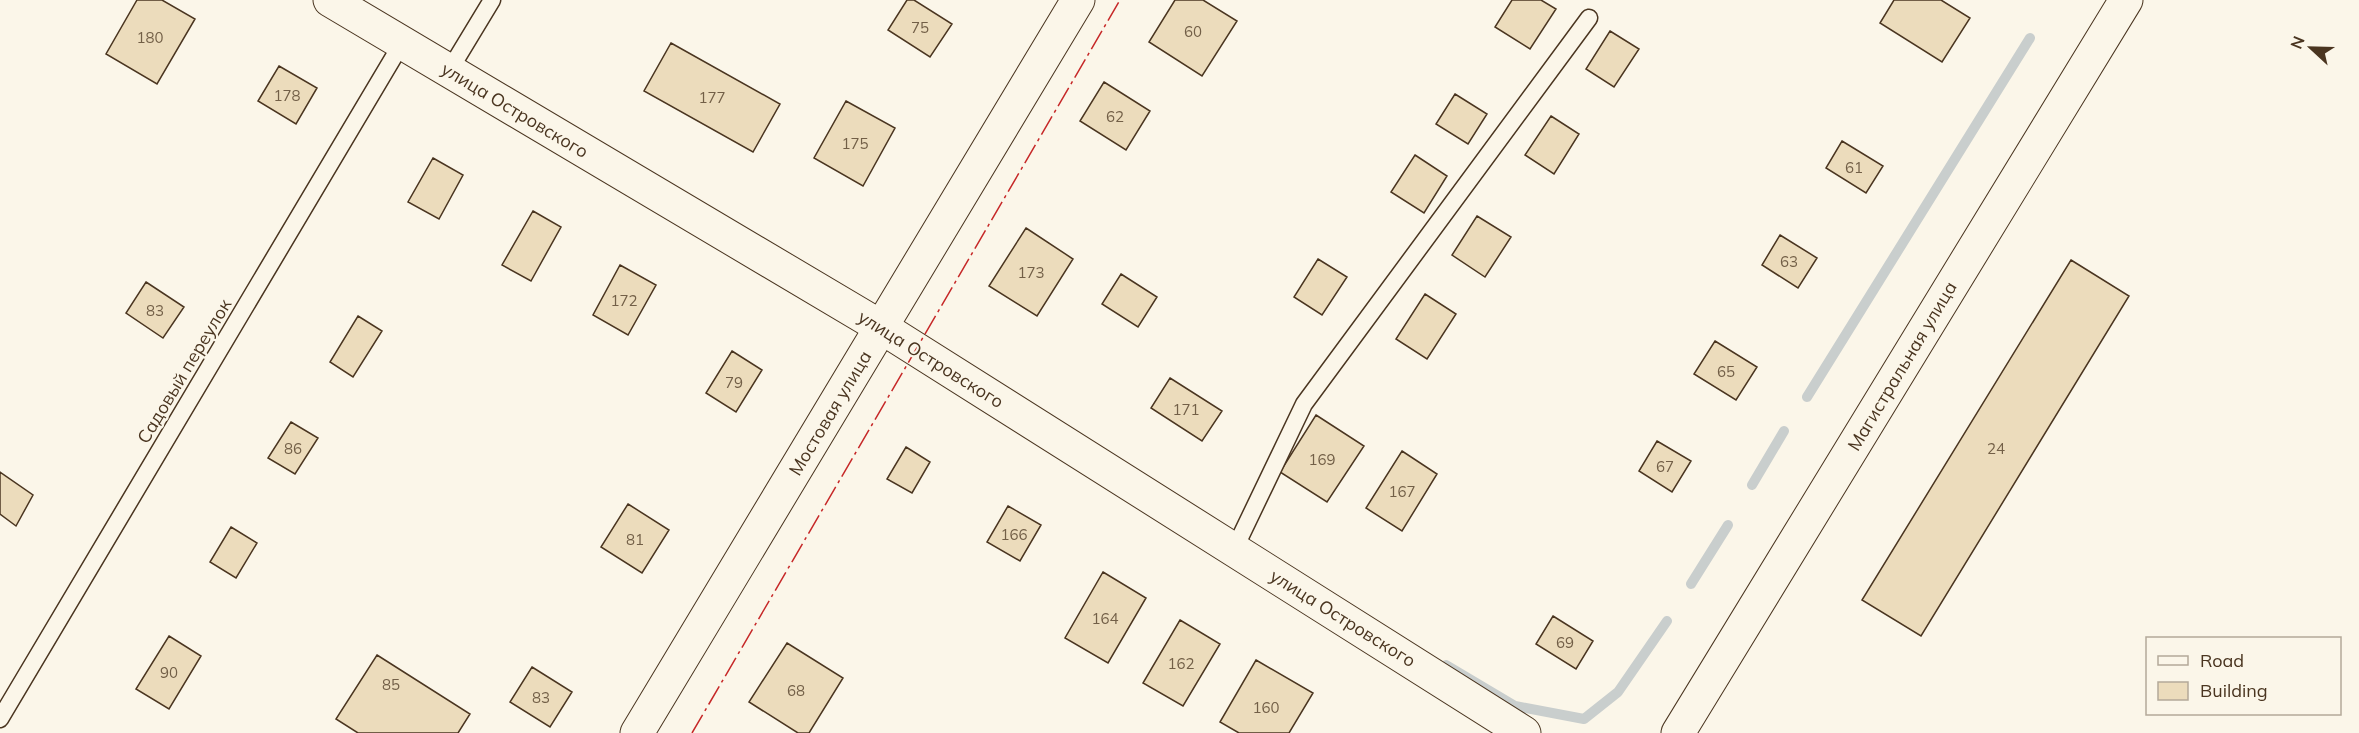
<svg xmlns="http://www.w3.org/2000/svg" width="2359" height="733" font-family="Mulish,sans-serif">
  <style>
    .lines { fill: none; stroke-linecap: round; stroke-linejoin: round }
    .stream { stroke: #c9cecd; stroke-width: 10 }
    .building { fill: #ecdcbc; stroke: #4a3520; stroke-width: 1.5 }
    .service-casing { stroke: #4a3520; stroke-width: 19 }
    .minor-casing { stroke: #4a3520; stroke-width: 35 }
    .tertiary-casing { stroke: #4a3520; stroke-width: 35 }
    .primary-casing { stroke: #4a3520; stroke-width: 35 }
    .service { stroke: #fbf6e9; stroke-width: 16 }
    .minor { stroke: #fbf6e9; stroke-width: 33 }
    .tertiary { stroke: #fbf6e9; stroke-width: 33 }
    .primary { stroke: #fbf6e9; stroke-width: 33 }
    .power { stroke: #c62828; stroke-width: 1.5; stroke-dasharray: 21 4.5 3 4.5; stroke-linecap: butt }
    .labels { text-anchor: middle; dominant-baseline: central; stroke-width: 4.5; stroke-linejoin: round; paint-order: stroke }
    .number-label { font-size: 15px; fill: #725f47 }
    .street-label { font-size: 18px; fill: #4a3520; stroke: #fbf6e9 }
  </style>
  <rect width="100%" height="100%" fill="#fbf6e9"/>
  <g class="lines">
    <path class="stream" d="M 1807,397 L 2030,38
      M 1752,485 L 1784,431
      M 1691,584 L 1728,525
      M 1446,665 L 1515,706 L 1584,719 L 1618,692 L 1667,621"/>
  </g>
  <path class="building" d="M 137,0 L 162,0 L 195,19 L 157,84 L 106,54 Z
    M 907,0 L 914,0 L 952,24 L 930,57 L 888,30 Z
    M 1175,0 L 1203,0 L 1237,21 L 1202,76 L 1149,42 Z
    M 1512,0 L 1541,0 L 1556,9 L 1530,49 L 1495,27 Z
    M 1894,0 L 1941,0 L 1970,18 L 1942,62 L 1880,23 Z
    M 1610,31 L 1639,49 L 1614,87 L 1586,69 Z
    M 671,43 L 780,104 L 753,152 L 644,91 Z
    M 279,66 L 317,88 L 296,124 L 258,101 Z
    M 1104,82 L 1150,111 L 1126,150 L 1080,121 Z
    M 1455,94 L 1487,114 L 1468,144 L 1436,124 Z
    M 846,101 L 895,128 L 863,186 L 814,158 Z
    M 1551,116 L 1579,134 L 1554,174 L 1525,155 Z
    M 1842,141 L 1883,166 L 1866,193 L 1826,168 Z
    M 1415,155 L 1447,176 L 1424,213 L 1391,192 Z
    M 433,158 L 463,175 L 439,219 L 408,202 Z
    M 533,211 L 561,227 L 531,281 L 502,265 Z
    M 1477,216 L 1511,237 L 1485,277 L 1452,255 Z
    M 1026,228 L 1073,259 L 1037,316 L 989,286 Z
    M 1780,235 L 1817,258 L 1798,288 L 1762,265 Z
    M 1318,259 L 1347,277 L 1322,315 L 1294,297 Z
    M 2071,260 L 2129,296 L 1921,636 L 1862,600 Z
    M 620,265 L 656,285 L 628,335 L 593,315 Z
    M 1121,274 L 1157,297 L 1138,327 L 1102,304 Z
    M 146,282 L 184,307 L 163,338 L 126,313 Z
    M 1425,294 L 1456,314 L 1427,359 L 1396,339 Z
    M 358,316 L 382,331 L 353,377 L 330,362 Z
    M 1715,341 L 1757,367 L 1736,400 L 1694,374 Z
    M 732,351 L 762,370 L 736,412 L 706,393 Z
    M 1170,378 L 1222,411 L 1202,441 L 1151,408 Z
    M 1316,415 L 1364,446 L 1327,502 L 1280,472 Z
    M 291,422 L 318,438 L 295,474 L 268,458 Z
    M 1657,441 L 1691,461 L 1672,492 L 1639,471 Z
    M 906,447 L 930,462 L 912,493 L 887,479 Z
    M 1402,451 L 1437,474 L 1402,531 L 1366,508 Z
    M 0,472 L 33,495 L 16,526 L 0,514 Z
    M 628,504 L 669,530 L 642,573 L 601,547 Z
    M 1008,506 L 1041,525 L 1020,561 L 987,542 Z
    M 231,527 L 257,543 L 236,578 L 210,562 Z
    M 1103,572 L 1146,598 L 1108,663 L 1065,638 Z
    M 1553,616 L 1593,641 L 1576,669 L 1536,644 Z
    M 1180,620 L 1220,644 L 1183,706 L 1143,683 Z
    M 169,636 L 201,656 L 169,709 L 136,689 Z
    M 787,643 L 843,678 L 809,733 L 798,733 L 749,702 Z
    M 377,655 L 470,714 L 458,733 L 358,733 L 336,719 Z
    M 1256,660 L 1313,693 L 1289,733 L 1239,733 L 1220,722 Z
    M 532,667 L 572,692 L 550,727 L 510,702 Z"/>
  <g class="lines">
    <g class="service-casing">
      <path id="service" d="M 449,71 L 492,0
        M 1234,550 L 1304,404 L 1589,18
        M 0,719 L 402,43"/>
    </g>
    <g class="minor-casing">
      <path id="minor" d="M 637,733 L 1078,0"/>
    </g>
    <g class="tertiary-casing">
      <path id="tertiary" d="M 330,0 L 881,327 L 1524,733"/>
    </g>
    <g class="primary-casing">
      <path id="primary" d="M 1678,733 L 2126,0"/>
    </g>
    <use href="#service" class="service"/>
    <use href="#minor" class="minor"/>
    <use href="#tertiary" class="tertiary"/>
    <use href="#primary" class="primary"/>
    <path class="power" d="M 692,733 L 1120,0"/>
  </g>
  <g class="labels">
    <g class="number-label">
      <text x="920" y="27">75</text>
      <text x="1193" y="31">60</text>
      <text x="150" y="37">180</text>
      <text x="287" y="95">178</text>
      <text x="712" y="97">177</text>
      <text x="1115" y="116">62</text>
      <text x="855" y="143">175</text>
      <text x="1854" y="167">61</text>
      <text x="1789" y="261">63</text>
      <text x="1031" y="272">173</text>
      <text x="624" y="300">172</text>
      <text x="155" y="310">83</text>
      <text x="1726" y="371">65</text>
      <text x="734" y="382">79</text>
      <text x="1186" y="409">171</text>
      <text x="293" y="448">86</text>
      <text x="1996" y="448">24</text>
      <text x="1322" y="459">169</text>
      <text x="1665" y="466">67</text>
      <text x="1402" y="491">167</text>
      <text x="1014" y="534">166</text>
      <text x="635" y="539">81</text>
      <text x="1105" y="618">164</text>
      <text x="1565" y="642">69</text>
      <text x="1181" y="663">162</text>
      <text x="169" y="672">90</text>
      <text x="391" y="684">85</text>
      <text x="796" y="690">68</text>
      <text x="541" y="697">83</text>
      <text x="1266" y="707">160</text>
    </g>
    <g class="street-label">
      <text transform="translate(515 110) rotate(31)">улица Островского</text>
      <text transform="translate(931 359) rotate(32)">улица Островского</text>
      <text transform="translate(1902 366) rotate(-59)">Магистральная улица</text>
      <text transform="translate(184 371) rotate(-59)">Садовый переулок</text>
      <text transform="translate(830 413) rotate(-59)">Мостовая улица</text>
      <text transform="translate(1343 618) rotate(32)">улица Островского</text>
    </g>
  </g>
  <rect x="2146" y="637" width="195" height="78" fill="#fbf6e9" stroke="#b4a999" stroke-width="1.5"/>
  <rect x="2158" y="656" width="30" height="9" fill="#fbf6e9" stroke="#b4a999" stroke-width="1.5"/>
  <text x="2200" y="667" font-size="18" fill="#4a3520">Road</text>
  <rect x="2158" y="682" width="30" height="18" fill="#ecdcbc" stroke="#b4a999" stroke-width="1.5"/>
  <text x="2200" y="697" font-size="18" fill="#4a3520">Building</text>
  <g transform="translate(2311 48) rotate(292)" stroke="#fbf6e9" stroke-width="4.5" paint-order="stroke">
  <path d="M0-4.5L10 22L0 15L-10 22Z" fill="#4a3520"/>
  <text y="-9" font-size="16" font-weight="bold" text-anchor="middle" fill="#4a3520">N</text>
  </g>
</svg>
